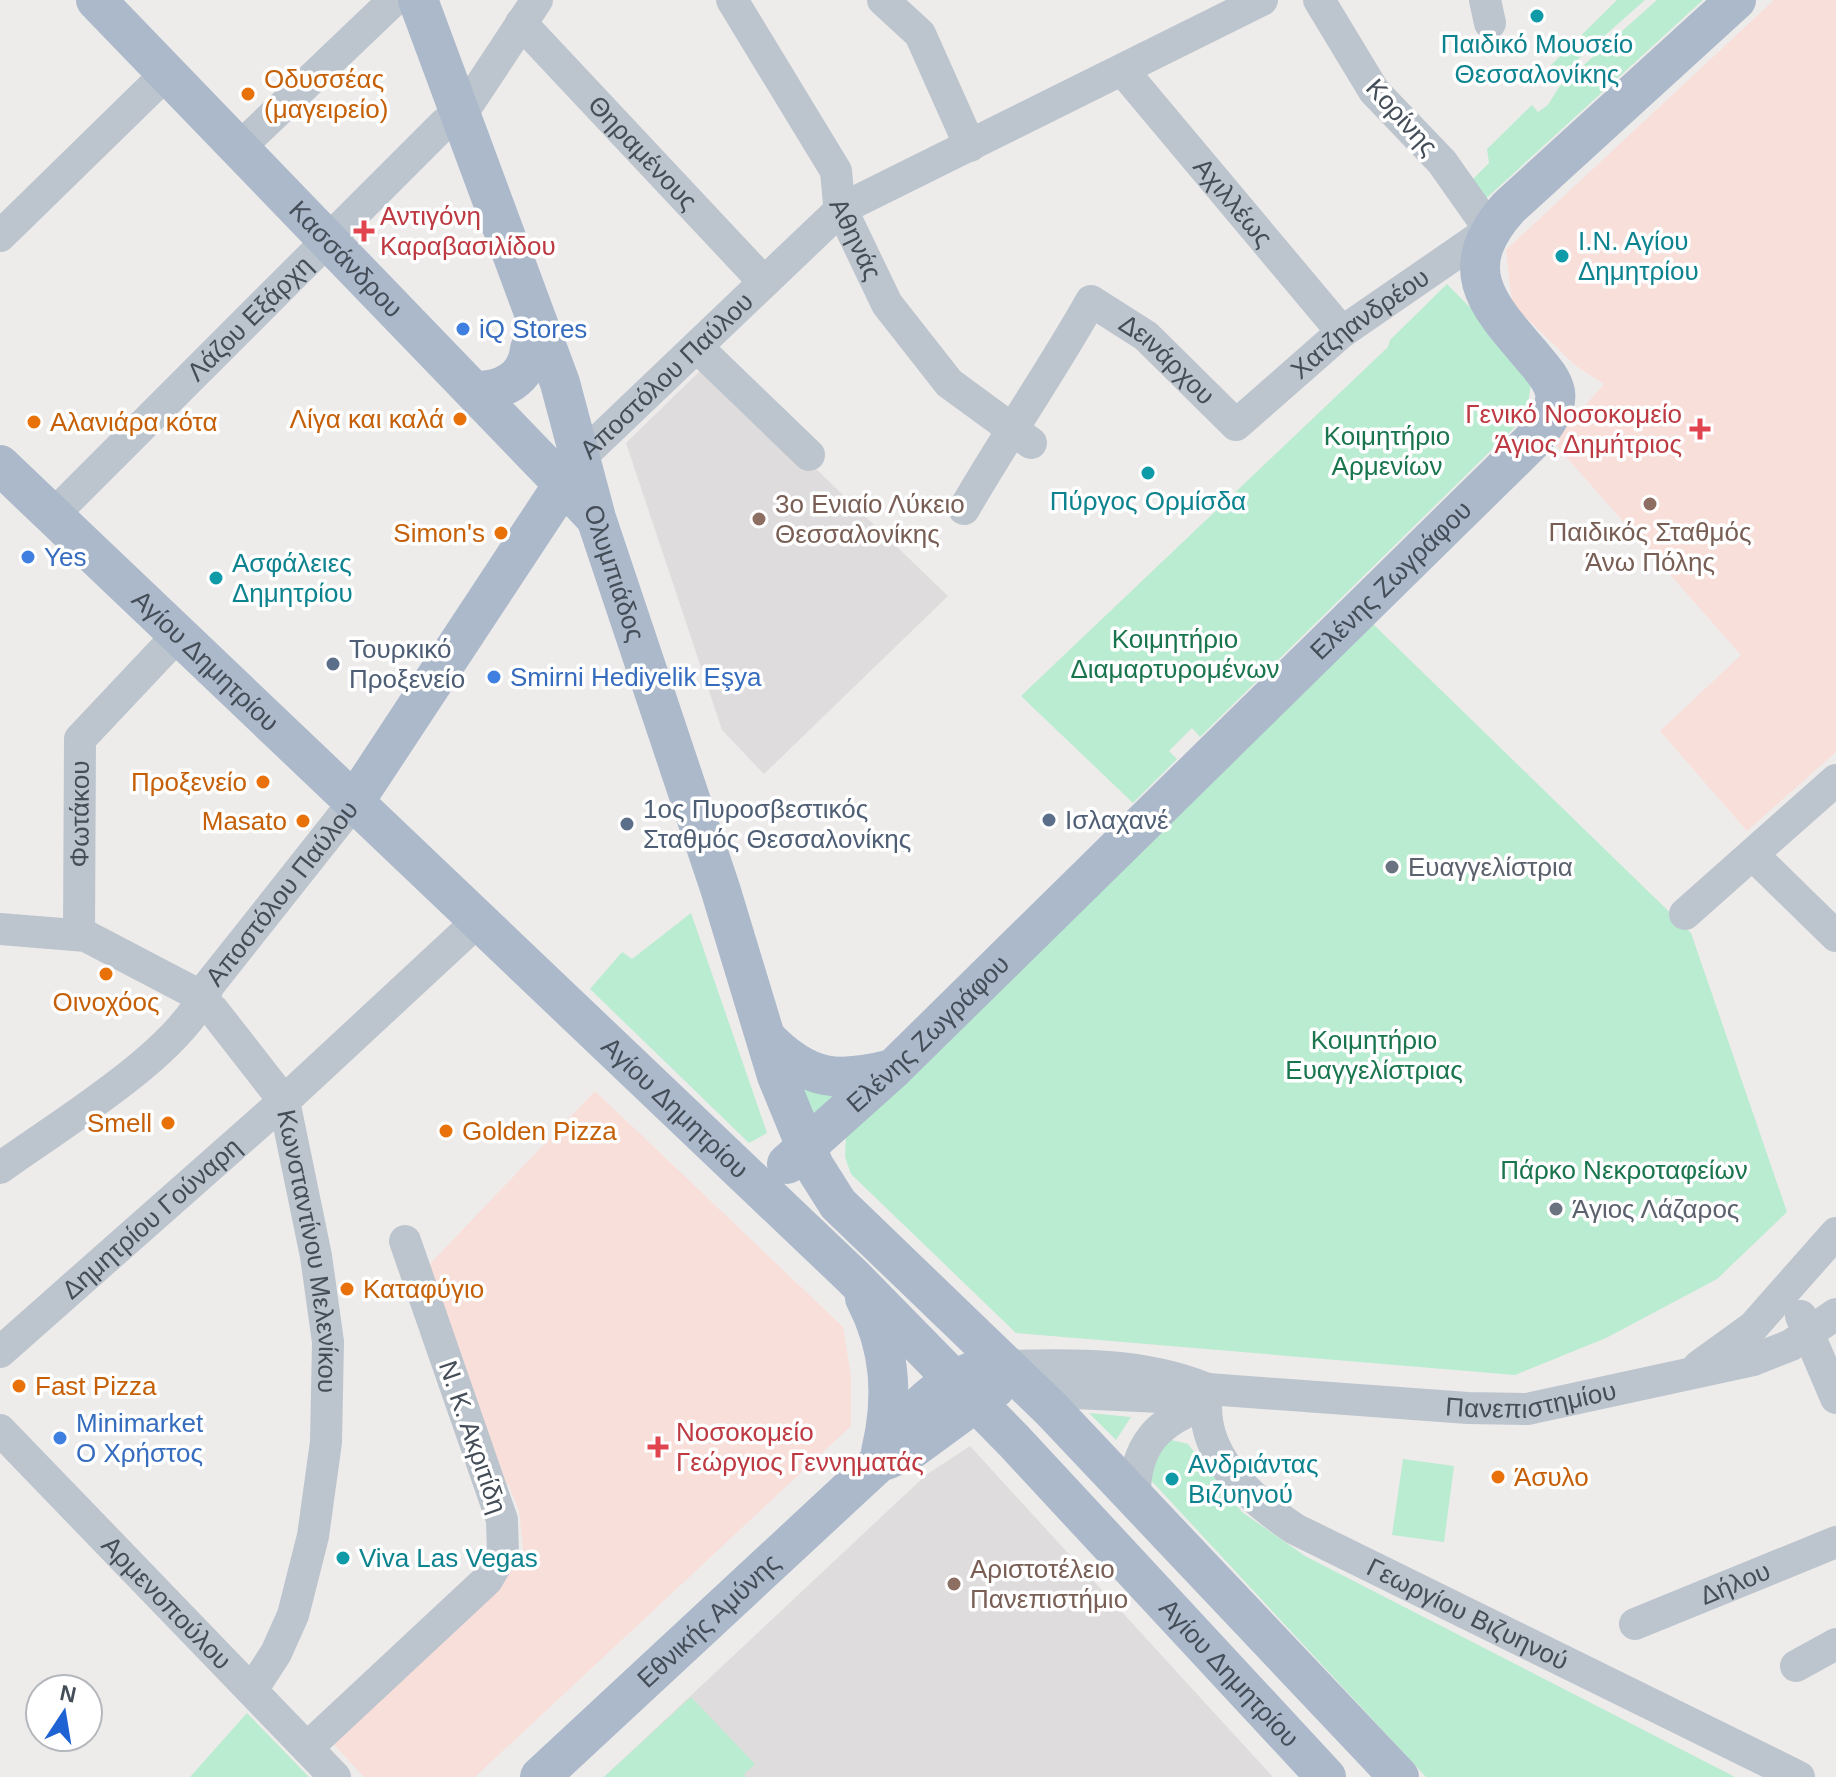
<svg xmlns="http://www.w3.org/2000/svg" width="1836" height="1777" font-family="Helvetica,sans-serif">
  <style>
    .education { fill: #dfdcdd }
    .medical { fill: #f9dfda }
    .green { fill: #b9ecd0 }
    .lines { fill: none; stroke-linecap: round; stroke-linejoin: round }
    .minor { stroke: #bcc5cd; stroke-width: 32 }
    .major { stroke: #abb9ca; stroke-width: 40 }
    .culture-dot { fill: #0f9aa8; stroke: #fff; stroke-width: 3 }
    .food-dot { fill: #e8710a; stroke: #fff; stroke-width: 3 }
    .health-dot { fill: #e0444e; stroke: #fff; stroke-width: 3 }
    .shop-dot { fill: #3f7fe0; stroke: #fff; stroke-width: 3 }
    .education-dot { fill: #8d6e63; stroke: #fff; stroke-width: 3 }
    .service-dot { fill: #5c6f8a; stroke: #fff; stroke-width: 3 }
    .worship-dot { fill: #6b7280; stroke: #fff; stroke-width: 3 }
    .labels { text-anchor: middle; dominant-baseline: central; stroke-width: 7; stroke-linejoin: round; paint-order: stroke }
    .culture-label { font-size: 26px; fill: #0d838f; stroke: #fff; text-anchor: start }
    .food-label { font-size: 26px; fill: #c56008; stroke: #fff; text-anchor: start }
    .street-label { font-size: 26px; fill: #444d58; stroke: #fff }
    .health-label { font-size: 26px; fill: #be3a42; stroke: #fff; text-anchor: start }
    .shop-label { font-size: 26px; fill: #366cbe; stroke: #fff; text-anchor: start }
    .park-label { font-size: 26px; fill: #19754d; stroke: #fff }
    .education-label { font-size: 26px; fill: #785e54; stroke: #fff; text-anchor: start }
    .service-label { font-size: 26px; fill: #4e5e75; stroke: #fff; text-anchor: start }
    .worship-label { font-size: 26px; fill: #5b616d; stroke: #fff; text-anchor: start }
  </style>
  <rect width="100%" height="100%" fill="#eeebeb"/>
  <path class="education" d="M 707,364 L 948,596 L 764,774 L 722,730 L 626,443 Z
    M 970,1446 L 1273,1777 L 604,1777 L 926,1475 Z"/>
  <path class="medical" d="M 1774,0 L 1836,0 L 1836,752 L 1747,831 L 1660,731 L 1741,655 L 1553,442 L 1604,384 L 1576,366 L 1512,304 L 1506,250 Z
    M 595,1091 L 843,1327 L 851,1376 L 851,1426 L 475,1777 L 364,1777 L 327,1737 L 524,1556 L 519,1511 L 509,1486 L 493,1467 L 428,1266 Z"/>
  <path class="green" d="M 1617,0 L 1645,0 L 1560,75 L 1550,80 L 1542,74 Z
    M 1657,0 L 1703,0 L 1480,204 L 1466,186 L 1489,163 L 1487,149 L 1532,105 L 1538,112 L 1548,105 L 1559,87 Z
    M 1447,284 L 1533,371 L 1526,416 L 1200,737 L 1192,728 L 1169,751 L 1177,759 L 1133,803 L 1021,696 L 1388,347 L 1390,340 Z
    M 1372,623 L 1691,933 L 1787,1212 L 1717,1279 L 1606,1338 L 1515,1375 L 1016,1333 L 851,1174 L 845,1157 L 846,1136 Z
    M 691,913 L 767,1133 L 749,1143 L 590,989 L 622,952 L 632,959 Z
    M 797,1077 L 855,1088 L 815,1122 Z
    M 1089,1413 L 1131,1417 L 1116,1440 Z
    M 1167,1439 L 1188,1444 L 1242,1512 L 1305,1556 L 1735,1777 L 1426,1777 L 1148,1477 Z
    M 1403,1459 L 1454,1466 L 1444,1542 L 1392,1535 Z
    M 691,1697 L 755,1764 L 744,1774 L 746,1777 L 604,1777 Z
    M 247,1713 L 309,1777 L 190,1777 Z"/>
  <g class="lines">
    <g class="minor">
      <path id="s1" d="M 732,0 L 836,171 L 839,204 L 887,304 L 949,383 L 1031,443"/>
      <path d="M 883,0 L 920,34 L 970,146"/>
      <path d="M 1485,0 L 1490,23"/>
      <path id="s2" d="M 521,23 L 764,282"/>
      <path id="s3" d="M 1124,72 L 1342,332"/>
      <path d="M 461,115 L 537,0"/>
      <path d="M 239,148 L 394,0"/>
      <path d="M 0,236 L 167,73"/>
      <path d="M 697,347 L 809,455"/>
      <path id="s4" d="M 581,457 L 841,209 L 1262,0"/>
      <path id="s5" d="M 964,509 C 1005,438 1051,372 1091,301 L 1146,336 L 1236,425 L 1342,332 L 1490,230 L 1442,162 L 1374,91 L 1319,0"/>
      <path id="s6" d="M 53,515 L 445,123"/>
      <path d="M 1754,856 L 1836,936"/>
      <path d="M 1685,914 L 1836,780"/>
      <path id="s7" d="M 0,929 L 86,936 L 191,991 L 213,1010 L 284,1101 L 316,1256 L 328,1342 L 326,1442 L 313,1536 L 293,1615 L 276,1653 L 252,1690"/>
      <path id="s8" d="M 79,934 L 80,739 L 178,635"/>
      <path id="s9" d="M 0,1168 C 59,1125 185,1051 209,985 L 354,802"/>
      <path d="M 1801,1316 L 1836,1398"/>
      <path id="s10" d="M 0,1352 L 284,1101 L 479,920"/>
      <path d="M 1008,1366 C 1075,1364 1143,1363 1205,1388"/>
      <path d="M 1699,1366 L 1753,1327 L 1836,1233"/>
      <path id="s11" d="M 1208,1389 C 1195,1452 1249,1498 1295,1529 L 1799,1777"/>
      <path id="s12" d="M 1033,1391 L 1160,1397 L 1208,1389 L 1468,1408 L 1527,1409 L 1753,1360 L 1791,1345 L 1836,1314"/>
      <path id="s13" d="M 0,1430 L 335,1777"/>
      <path d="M 1135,1497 C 1134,1445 1159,1420 1206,1404"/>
      <path id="s14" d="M 1635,1624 L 1836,1542"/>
      <path d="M 1796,1666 L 1836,1644"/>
      <path d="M 307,1748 L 487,1580 L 503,1553 L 502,1520 L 405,1241"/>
    </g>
    <g class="major">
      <path id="s15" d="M 96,0 L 593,515"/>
      <path id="s16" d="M 418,0 L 560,383 L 596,518 L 720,888 L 777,1076 L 814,1166 L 838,1204 L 1051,1409 L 1399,1777"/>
      <path d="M 474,391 C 502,392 527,379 530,349"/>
      <path id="s17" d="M 0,465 L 853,1277 L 1014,1441 L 1326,1777"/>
      <path d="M 354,802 L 576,465"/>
      <path d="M 767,1039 C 808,1081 838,1083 893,1069"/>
      <path id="s18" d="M 787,1164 L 893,1069 L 1532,441 C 1542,428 1558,410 1555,392 C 1552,378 1540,366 1531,355 C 1486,303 1454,268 1509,207 L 1736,0"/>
      <path d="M 865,1298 C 891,1348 894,1398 881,1452"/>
      <path d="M 886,1460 L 913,1448 L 995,1388"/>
      <path id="s19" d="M 540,1777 L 878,1463 C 896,1424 936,1384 977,1370"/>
    </g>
  </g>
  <g class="culture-dot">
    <circle cx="1537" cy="16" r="8"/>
    <circle cx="1562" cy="256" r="8"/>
    <circle cx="1148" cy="473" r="8"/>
    <circle cx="216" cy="578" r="8"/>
    <circle cx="1172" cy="1479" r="8"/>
    <circle cx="343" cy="1558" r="8"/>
  </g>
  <g class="food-dot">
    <circle cx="248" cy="94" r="8"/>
    <circle cx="460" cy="419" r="8"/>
    <circle cx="34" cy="422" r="8"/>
    <circle cx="501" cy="533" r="8"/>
    <circle cx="263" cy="782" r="8"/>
    <circle cx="303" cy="821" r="8"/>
    <circle cx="106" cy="974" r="8"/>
    <circle cx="168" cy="1123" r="8"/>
    <circle cx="446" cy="1131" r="8"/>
    <circle cx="347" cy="1289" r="8"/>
    <circle cx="19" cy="1386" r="8"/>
    <circle cx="1498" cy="1477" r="8"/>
  </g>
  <g class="health-dot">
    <path d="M360 219h8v8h8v8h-8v8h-8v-8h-8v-8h8z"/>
    <path d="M1696 417h8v8h8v8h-8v8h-8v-8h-8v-8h8z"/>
    <path d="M654 1435h8v8h8v8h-8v8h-8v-8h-8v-8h8z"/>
  </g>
  <g class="shop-dot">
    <circle cx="463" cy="329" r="8"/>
    <circle cx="28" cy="557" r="8"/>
    <circle cx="494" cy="677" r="8"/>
    <circle cx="60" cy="1438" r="8"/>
  </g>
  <g class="education-dot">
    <circle cx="1650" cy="504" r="8"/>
    <circle cx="759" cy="519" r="8"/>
    <circle cx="954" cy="1584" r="8"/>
  </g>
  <g class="service-dot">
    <circle cx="333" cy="664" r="8"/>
    <circle cx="1049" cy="820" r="8"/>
    <circle cx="627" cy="824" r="8"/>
  </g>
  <g class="worship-dot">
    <circle cx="1392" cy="867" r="8"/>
    <circle cx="1556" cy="1209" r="8"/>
  </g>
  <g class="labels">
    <g class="culture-label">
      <text x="1537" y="44" text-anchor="middle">Παιδικό Μουσείο<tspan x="1537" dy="30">Θεσσαλονίκης</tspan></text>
      <text x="1578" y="241">Ι.Ν. Αγίου<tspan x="1578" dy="30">Δημητρίου</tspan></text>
      <text x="1148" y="501" text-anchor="middle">Πύργος Ορμίσδα</text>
      <text x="232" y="563">Ασφάλειες<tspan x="232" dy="30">Δημητρίου</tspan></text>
      <text x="1188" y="1464">Ανδριάντας<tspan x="1188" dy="30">Βιζυηνού</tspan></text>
      <text x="359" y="1558">Viva Las Vegas</text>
    </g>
    <g class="food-label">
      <text x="264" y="79">Οδυσσέας<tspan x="264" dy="30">(μαγειρείο)</tspan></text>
      <text x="444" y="419" text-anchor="end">Λίγα και καλά</text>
      <text x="50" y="422">Αλανιάρα κότα</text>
      <text x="485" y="533" text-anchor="end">Simon's</text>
      <text x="247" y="782" text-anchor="end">Προξενείο</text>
      <text x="287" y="821" text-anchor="end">Masato</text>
      <text x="106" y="1002" text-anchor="middle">Οινοχόος</text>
      <text x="152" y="1123" text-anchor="end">Smell</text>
      <text x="462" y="1131">Golden Pizza</text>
      <text x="363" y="1289">Καταφύγιο</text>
      <text x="35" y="1386">Fast Pizza</text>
      <text x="1514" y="1477">Άσυλο</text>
    </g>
    <g class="street-label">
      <text transform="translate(1402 117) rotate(48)">Κορίνης</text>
      <text stroke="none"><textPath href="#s2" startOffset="178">Θηραμένους</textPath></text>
      <text stroke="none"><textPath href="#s3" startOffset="170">Αχιλλέως</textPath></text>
      <text stroke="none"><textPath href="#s1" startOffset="272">Αθηνάς</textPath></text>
      <text stroke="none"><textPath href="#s15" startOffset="360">Κασσάνδρου</textPath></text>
      <text stroke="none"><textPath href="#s6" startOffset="278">Λάζου Εξάρχη</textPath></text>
      <text stroke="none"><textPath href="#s5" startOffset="596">Χατζηανδρέου</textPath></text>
      <text stroke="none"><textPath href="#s5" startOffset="340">Δεινάρχου</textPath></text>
      <text stroke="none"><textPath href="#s4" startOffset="118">Αποστόλου Παύλου</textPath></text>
      <text stroke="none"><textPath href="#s16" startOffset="606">Ολυμπιάδος</textPath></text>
      <text stroke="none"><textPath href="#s18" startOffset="840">Ελένης Ζωγράφου</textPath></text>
      <text stroke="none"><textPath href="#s17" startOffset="284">Αγίου Δημητρίου</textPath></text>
      <text stroke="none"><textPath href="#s8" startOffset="120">Φωτάκου</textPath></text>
      <text stroke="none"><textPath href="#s9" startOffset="398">Αποστόλου Παύλου</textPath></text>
      <text stroke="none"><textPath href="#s18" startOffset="192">Ελένης Ζωγράφου</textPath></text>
      <text stroke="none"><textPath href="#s17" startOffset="932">Αγίου Δημητρίου</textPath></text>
      <text stroke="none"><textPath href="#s10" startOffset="202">Δημητρίου Γούναρη</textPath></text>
      <text stroke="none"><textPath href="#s7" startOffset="502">Κωνσταντίνου Μελενίκου</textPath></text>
      <text stroke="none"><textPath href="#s12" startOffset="500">Πανεπιστημίου</textPath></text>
      <text transform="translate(473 1437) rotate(71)">Ν. Κ. Ακριτίδη</text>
      <text stroke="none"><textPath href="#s14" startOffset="108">Δήλου</textPath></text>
      <text stroke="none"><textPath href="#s13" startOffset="240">Αρμενοπούλου</textPath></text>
      <text stroke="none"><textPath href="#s11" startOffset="368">Γεωργίου Βιζυηνού</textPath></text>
      <text stroke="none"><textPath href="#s19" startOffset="230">Εθνικής Αμύνης</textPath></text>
      <text stroke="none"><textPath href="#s17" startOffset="1724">Αγίου Δημητρίου</textPath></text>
    </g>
    <g class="health-label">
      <text x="380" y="216">Αντιγόνη<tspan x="380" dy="30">Καραβασιλίδου</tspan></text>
      <text x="1682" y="414" text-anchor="end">Γενικό Νοσοκομείο<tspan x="1682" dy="30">Άγιος Δημήτριος</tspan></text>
      <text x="676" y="1432">Νοσοκομείο<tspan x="676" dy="30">Γεώργιος Γεννηματάς</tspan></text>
    </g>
    <g class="shop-label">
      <text x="479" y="329">iQ Stores</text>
      <text x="44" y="557">Yes</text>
      <text x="510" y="677">Smirni Hediyelik Eşya</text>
      <text x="76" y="1423">Minimarket<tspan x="76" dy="30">Ο Χρήστος</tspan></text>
    </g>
    <g class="park-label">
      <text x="1387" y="436">Κοιμητήριο<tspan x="1387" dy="30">Αρμενίων</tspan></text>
      <text x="1175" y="639">Κοιμητήριο<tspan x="1175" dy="30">Διαμαρτυρομένων</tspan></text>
      <text x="1374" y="1040">Κοιμητήριο<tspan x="1374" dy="30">Ευαγγελίστριας</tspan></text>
      <text x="1624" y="1170">Πάρκο Νεκροταφείων</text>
    </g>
    <g class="education-label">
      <text x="775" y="504">3o Ενιαίο Λύκειο<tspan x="775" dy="30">Θεσσαλονίκης</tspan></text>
      <text x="1650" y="532" text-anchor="middle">Παιδικός Σταθμός<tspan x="1650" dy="30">Άνω Πόλης</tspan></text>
      <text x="970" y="1569">Αριστοτέλειο<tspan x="970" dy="30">Πανεπιστήμιο</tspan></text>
    </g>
    <g class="service-label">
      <text x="349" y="649">Τουρκικό<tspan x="349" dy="30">Προξενείο</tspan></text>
      <text x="643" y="809">1ος Πυροσβεστικός<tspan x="643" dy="30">Σταθμός Θεσσαλονίκης</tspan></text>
      <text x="1065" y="820">Ισλαχανέ</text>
    </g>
    <g class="worship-label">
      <text x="1408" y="867">Ευαγγελίστρια</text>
      <text x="1572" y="1209">Άγιος Λάζαρος</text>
    </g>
  </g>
  <g transform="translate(64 1713) rotate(12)"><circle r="38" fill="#ffffff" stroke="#b4b8bc" stroke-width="2"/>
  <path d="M0-6L14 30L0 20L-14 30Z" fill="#1f62d4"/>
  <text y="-12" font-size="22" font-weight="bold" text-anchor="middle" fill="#444d58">N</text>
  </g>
</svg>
